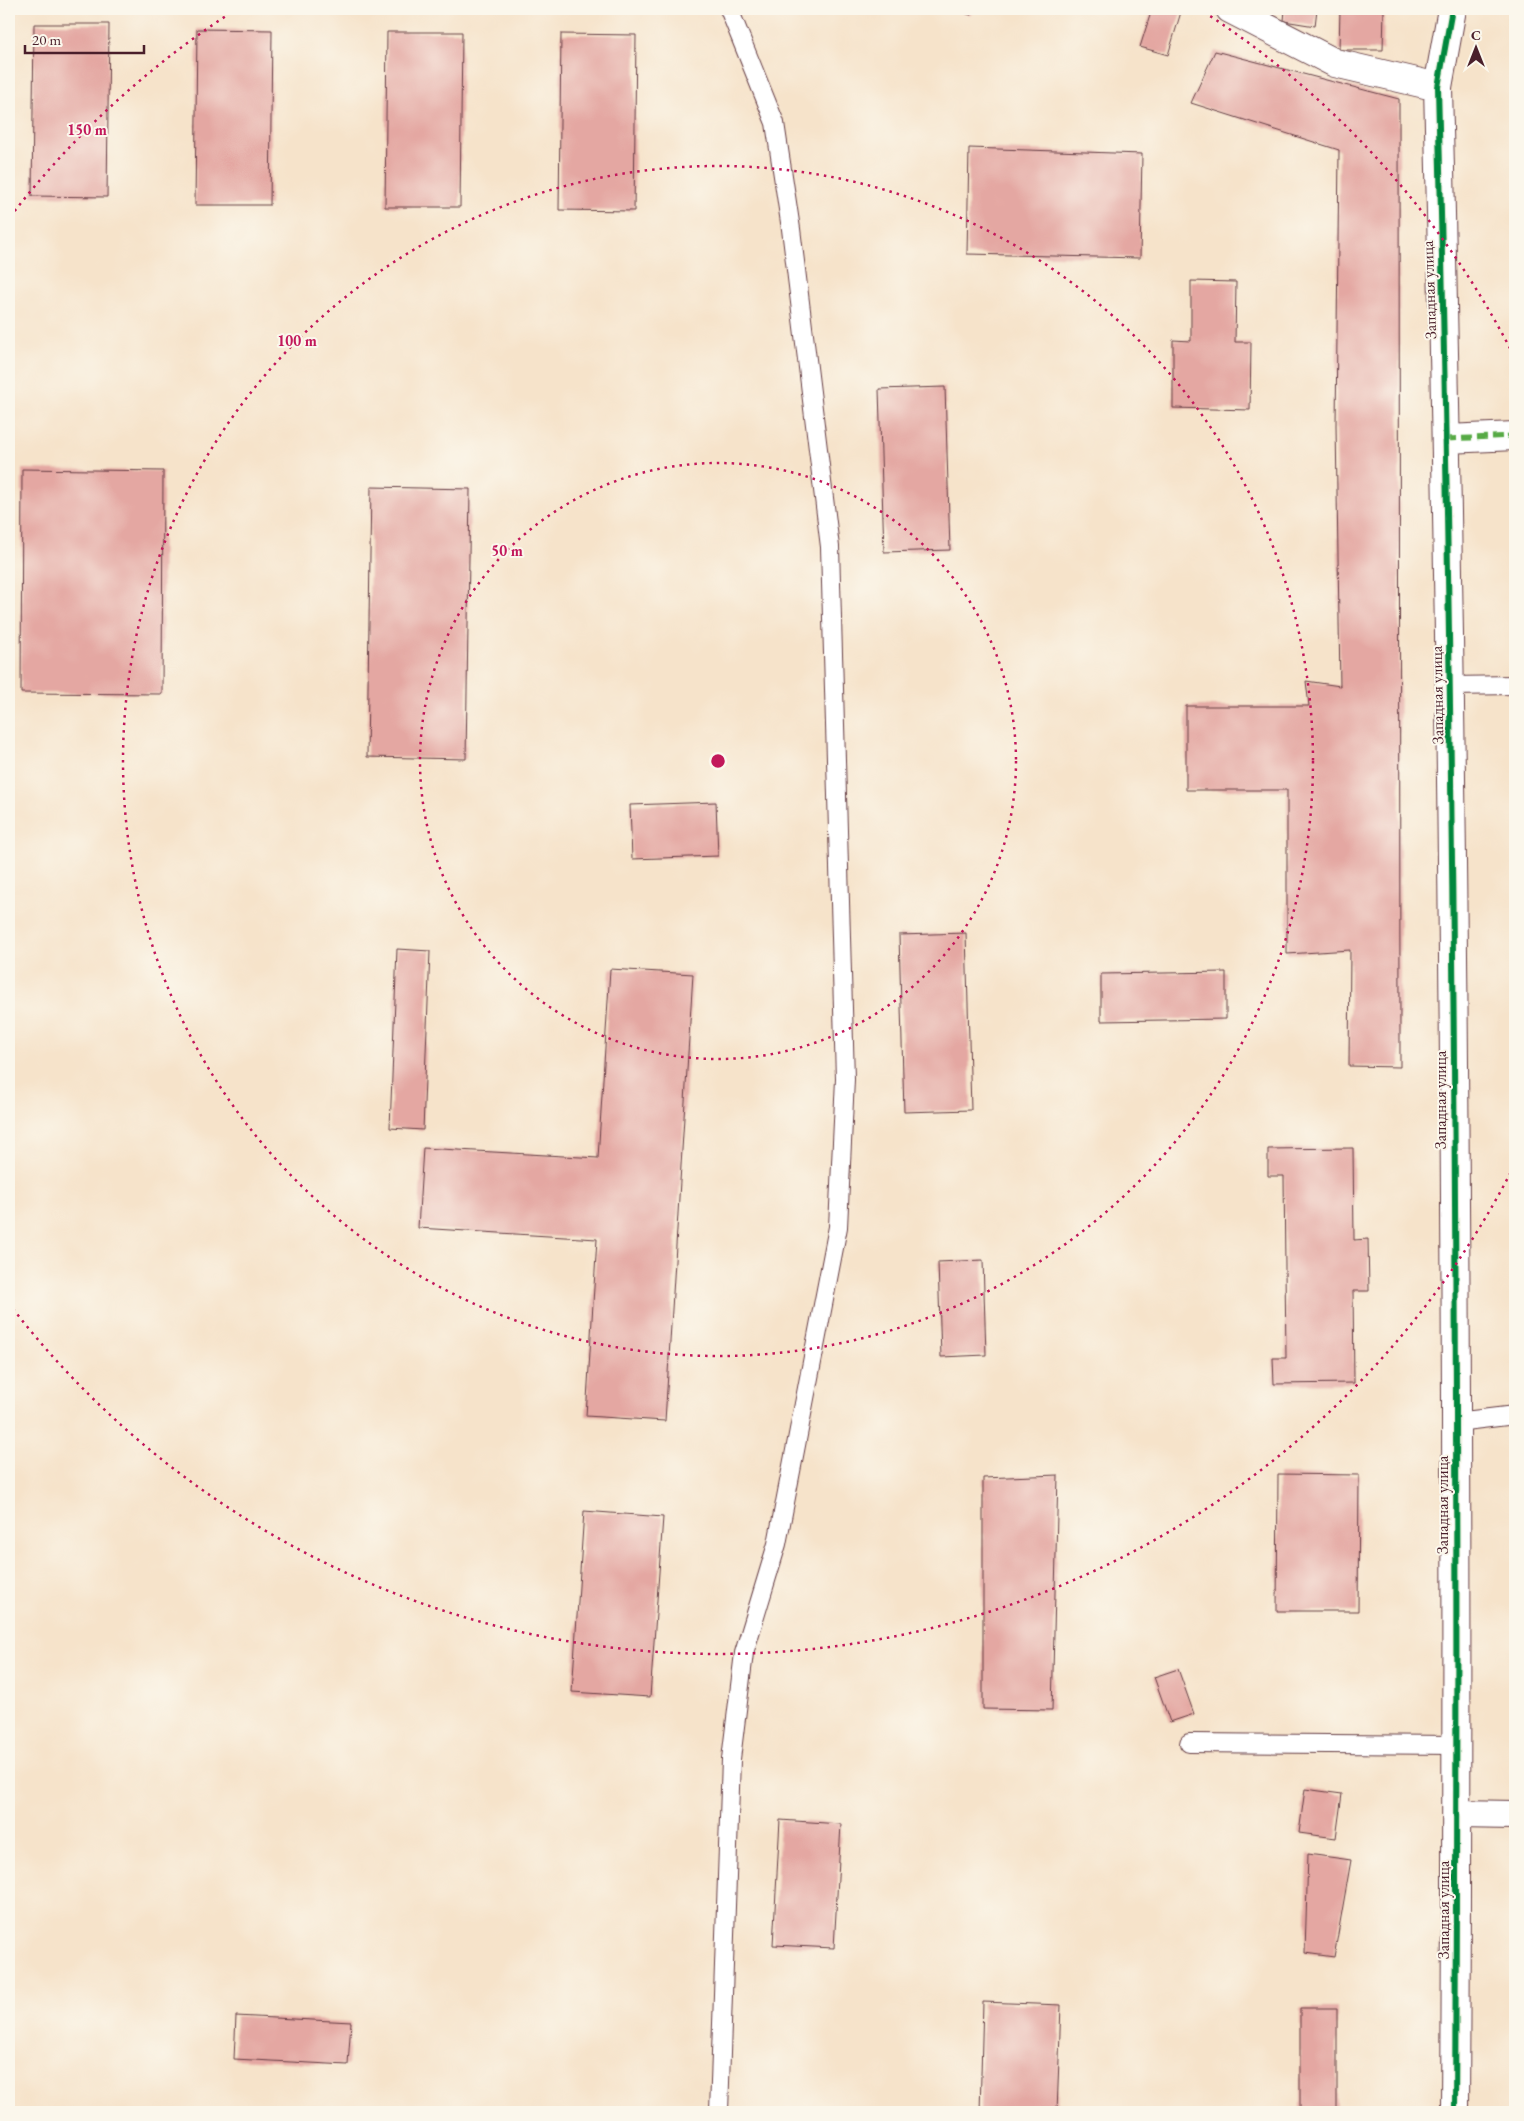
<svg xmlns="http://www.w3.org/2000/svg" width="1524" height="2121" font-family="'EB Garamond',serif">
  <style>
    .building { fill: #e4a7a2 }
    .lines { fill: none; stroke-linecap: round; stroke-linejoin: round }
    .service-casing { stroke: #643c43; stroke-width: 20 }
    .minor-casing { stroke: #643c43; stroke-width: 30 }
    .service { stroke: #fff; stroke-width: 18 }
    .minor { stroke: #fff; stroke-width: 28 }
    .quiet { stroke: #57aa44; stroke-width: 5; stroke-dasharray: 10 5; stroke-linecap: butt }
    .cycleway-casing { stroke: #fbf7ec; stroke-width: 9 }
    .cycleway { stroke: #00873e; stroke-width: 6 }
    .ring { fill: none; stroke: #c2185b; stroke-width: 2.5; stroke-dasharray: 2.5 5 }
    .labels { text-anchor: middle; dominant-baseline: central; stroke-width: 4; stroke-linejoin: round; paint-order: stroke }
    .street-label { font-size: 16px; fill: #4a1f2b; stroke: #fbf7ec }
    .centre { fill: #c2185b; stroke: #fbf7ec; stroke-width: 2.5 }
    .ring-label { font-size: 15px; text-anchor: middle; font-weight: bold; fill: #c2185b; stroke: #fbf7ec; stroke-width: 4; stroke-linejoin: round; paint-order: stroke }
  </style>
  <rect width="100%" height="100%" fill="#fbf7ec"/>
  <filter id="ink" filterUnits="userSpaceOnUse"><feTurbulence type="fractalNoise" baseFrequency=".02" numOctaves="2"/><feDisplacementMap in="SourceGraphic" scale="10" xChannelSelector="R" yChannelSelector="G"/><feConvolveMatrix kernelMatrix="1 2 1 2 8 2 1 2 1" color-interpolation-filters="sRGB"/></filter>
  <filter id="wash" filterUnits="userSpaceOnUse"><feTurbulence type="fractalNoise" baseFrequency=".0096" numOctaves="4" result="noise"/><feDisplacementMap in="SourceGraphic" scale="20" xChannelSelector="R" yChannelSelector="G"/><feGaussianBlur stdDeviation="1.12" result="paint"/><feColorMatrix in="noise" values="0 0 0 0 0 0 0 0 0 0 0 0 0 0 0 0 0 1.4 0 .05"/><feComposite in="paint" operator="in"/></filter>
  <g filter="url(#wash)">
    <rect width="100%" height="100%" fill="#f6e3ca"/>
    <g id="blocks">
      <path class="building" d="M 950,9 L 972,9 L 971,15 Z
        M 1152,9 L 1171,9 L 1181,12 L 1168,55 L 1140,47 Z
        M 1285,9 L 1317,9 L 1315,26 L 1284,21 Z
        M 1340,9 L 1384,9 L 1383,50 L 1339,50 Z
        M 34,24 L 109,24 L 107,197 L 32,196 Z
        M 197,29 L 272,30 L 270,205 L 195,205 Z
        M 387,32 L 462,32 L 460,207 L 385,207 Z
        M 561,34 L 636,35 L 634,211 L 559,210 Z
        M 1215,51 L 1399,99 L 1400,1067 L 1349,1066 L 1350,950 L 1287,954 L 1287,790 L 1186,790 L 1186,706 L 1309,706 L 1306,681 L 1340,686 L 1336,425 L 1339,150 L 1191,103 Z
        M 969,148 L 1142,154 L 1140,258 L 967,254 Z
        M 1191,281 L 1236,282 L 1235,342 L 1251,342 L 1250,410 L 1173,408 L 1173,340 L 1191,341 Z
        M 945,387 L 950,550 L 884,552 L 879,389 Z
        M 22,469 L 163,471 L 162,694 L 21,693 Z
        M 371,487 L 470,489 L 466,759 L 367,757 Z
        M 716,802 L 718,856 L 632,859 L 630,805 Z
        M 966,933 L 971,1110 L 904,1112 L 899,935 Z
        M 397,949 L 430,951 L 423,1130 L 390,1128 Z
        M 610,969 L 693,974 L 665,1421 L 586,1416 L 597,1239 L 418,1228 L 423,1148 L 598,1158 Z
        M 1226,972 L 1226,1019 L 1101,1021 L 1101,974 Z
        M 1353,1148 L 1354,1240 L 1368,1239 L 1369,1291 L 1353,1291 L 1354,1383 L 1274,1384 L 1273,1358 L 1286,1358 L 1284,1176 L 1268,1176 L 1268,1149 Z
        M 983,1260 L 986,1355 L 941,1357 L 938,1262 Z
        M 1278,1474 L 1359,1475 L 1358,1611 L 1277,1611 Z
        M 1058,1475 L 1052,1710 L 983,1709 L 983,1478 Z
        M 584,1511 L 663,1517 L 650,1697 L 572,1692 Z
        M 1178,1669 L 1194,1714 L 1170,1722 L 1154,1677 Z
        M 1305,1789 L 1342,1794 L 1336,1838 L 1299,1833 Z
        M 780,1820 L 841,1824 L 834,1948 L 773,1945 Z
        M 1308,1854 L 1351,1860 L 1334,1957 L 1305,1953 Z
        M 983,2002 L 1061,2005 L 1057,2112 L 980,2112 Z
        M 1300,2008 L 1337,2008 L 1337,2112 L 1300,2112 Z
        M 236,2016 L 351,2022 L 348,2065 L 234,2059 Z"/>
    </g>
  </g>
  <g filter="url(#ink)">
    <use href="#blocks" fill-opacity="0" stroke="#643c43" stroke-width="1"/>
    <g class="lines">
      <g class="service-casing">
        <path id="service" d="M 1451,686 L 1515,685
          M 1456,1422 L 1515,1415
          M 1189,1743 L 1458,1745
          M 719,2112 L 731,1759 L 744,1653 L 777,1544 L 838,1227 L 845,1079 L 830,547 L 791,229 L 775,123 L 729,9"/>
      </g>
      <g class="minor-casing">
        <path id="minor" d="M 1230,9 L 1335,63 L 1438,87
          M 1452,9 L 1438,87 C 1455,762 1459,1437 1455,2112
          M 1447,439 L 1515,436
          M 1457,1814 L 1515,1815"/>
      </g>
      <use href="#service" class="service"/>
      <use href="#minor" class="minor"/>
      <path class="quiet" d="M 1447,439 L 1515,436"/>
      <g class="cycleway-casing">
        <path id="cycleway" d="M 1452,9 L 1438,87 C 1455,762 1459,1437 1455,2112"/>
      </g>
      <use href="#cycleway" class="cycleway"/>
    </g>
  </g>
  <g class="ring">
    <circle cx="718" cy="761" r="298"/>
    <circle cx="718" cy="761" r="595"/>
    <path d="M1514 1166A893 893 0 0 1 10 1305M10 217A893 893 0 0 1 232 12M1204 12A893 893 0 0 1 1514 356"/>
  </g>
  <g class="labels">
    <g class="street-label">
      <text transform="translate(1429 290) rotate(-92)">Западная улица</text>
      <text transform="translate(1437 695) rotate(-91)">Западная улица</text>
      <text transform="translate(1440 1100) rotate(-90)">Западная улица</text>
      <text transform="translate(1442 1505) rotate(-90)">Западная улица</text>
      <text transform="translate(1443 1910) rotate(-90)">Западная улица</text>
    </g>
  </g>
  <circle cx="718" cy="761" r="8" class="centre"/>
  <g class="ring-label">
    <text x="87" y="135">150 m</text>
    <text x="297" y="346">100 m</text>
    <text x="507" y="556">50 m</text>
  </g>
  <rect width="1524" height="2121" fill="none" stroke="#fbf7ec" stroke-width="30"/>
  <g transform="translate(1476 48)" stroke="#fbf7ec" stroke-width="4" paint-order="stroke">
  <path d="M0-4L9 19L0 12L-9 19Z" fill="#4a1f2b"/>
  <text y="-8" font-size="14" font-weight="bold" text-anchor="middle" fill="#4a1f2b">С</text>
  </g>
  <path d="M25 45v8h119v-8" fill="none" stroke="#4a1f2b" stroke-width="2.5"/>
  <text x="32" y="45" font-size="15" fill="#4a1f2b" stroke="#fbf7ec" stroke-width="4" paint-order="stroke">20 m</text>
</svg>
